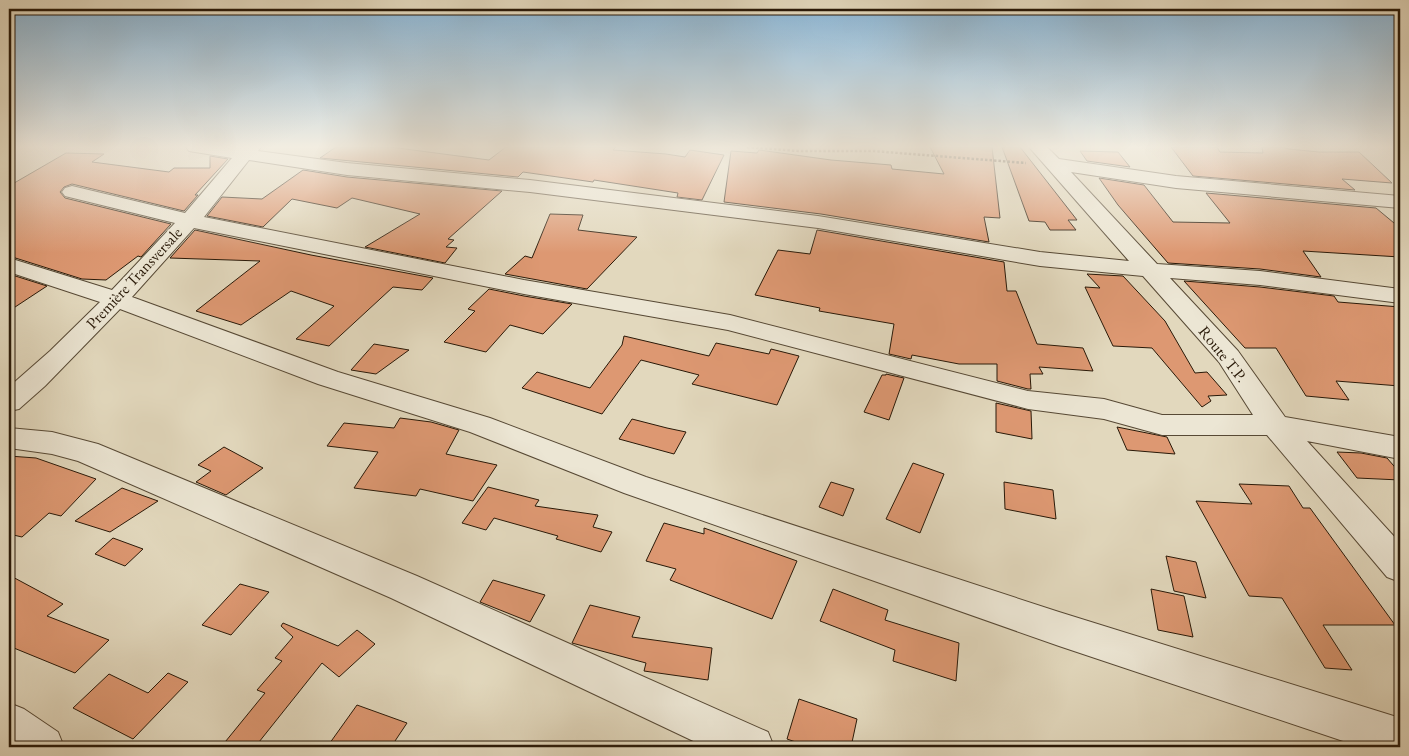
<svg xmlns="http://www.w3.org/2000/svg" width="1409" height="756" font-family="'EB Garamond',serif">
  <style>
    .building { fill: #dd9872; stroke: #291908 }
    .lines { fill: none; stroke-linecap: round; stroke-linejoin: round }
    .minor-casing { stroke: #574935; stroke-width: 2 }
    .path { stroke: #291908; stroke-width: 2.5; stroke-dasharray: 2.5 2; stroke-linecap: butt }
    .minor { fill: #ece6d4; fill-rule: evenodd }
    .labels { text-anchor: middle; dominant-baseline: central; stroke-width: 4.5; stroke-linejoin: round; paint-order: stroke }
    .street-label { font-size: 16px; fill: #291908; stroke: #ece6d4 }
  </style>
  <rect width="100%" height="100%" fill="#e2d8bd"/>
  <filter id="stains"><feTurbulence type="fractalNoise" baseFrequency=".004" numOctaves="4"/><feColorMatrix values="0 0 0 0 .2 0 0 0 0 .09 0 0 0 0 .02 0 0 0 .5 -.17"/></filter>
  <radialGradient id="worn" r=".72"><stop offset=".6" stop-color="#630" stop-opacity="0"/><stop offset="1" stop-color="#630" stop-opacity=".3"/></radialGradient>
  <path class="building" d="M 336,147 L 390,147 L 489,160 L 506,147 L 616,147 L 613,150 L 666,154 L 685,157 L 690,150 L 724,155 L 702,200 L 677,197 L 678,193 L 594,180 L 593,182 L 523,172 L 518,177 L 320,158 Z
    M 930,147 L 992,147 L 1000,218 L 984,217 L 989,242 L 821,214 L 724,202 L 731,151 L 757,153 L 759,150 L 831,160 L 891,165 L 892,169 L 944,174 Z
    M 1002,147 L 1020,147 L 1077,220 L 1068,220 L 1076,230 L 1050,230 L 1045,222 L 1029,221 Z
    M 1171,147 L 1217,147 L 1220,152 L 1263,153 L 1262,147 L 1281,147 L 1289,149 L 1319,152 L 1359,152 L 1392,183 L 1342,179 L 1355,190 L 1193,176 Z
    M 1080,151 L 1118,152 L 1130,167 L 1087,161 Z
    M 66,153 L 104,154 L 92,162 L 169,172 L 174,168 L 210,168 L 210,156 L 228,159 L 195,195 L 198,195 L 184,211 L 72,184 L 64,187 L 60,192 L 65,198 L 171,224 L 141,257 L 138,256 L 106,280 L 82,279 L 9,256 L 9,186 Z
    M 303,170 L 347,177 L 502,191 L 448,239 L 454,240 L 446,247 L 457,248 L 445,263 L 365,247 L 420,214 L 352,198 L 337,208 L 292,199 L 263,227 L 207,216 L 222,197 L 262,199 Z
    M 1099,178 L 1144,185 L 1173,222 L 1230,223 L 1206,193 L 1376,208 L 1400,228 L 1400,257 L 1303,251 L 1321,277 L 1260,269 L 1168,263 L 1118,205 Z
    M 550,214 L 583,215 L 578,230 L 637,237 L 587,289 L 505,274 L 525,256 L 532,258 Z
    M 195,230 L 311,255 L 433,278 L 422,290 L 393,287 L 329,346 L 296,339 L 334,306 L 291,291 L 241,325 L 196,311 L 260,261 L 170,258 Z
    M 817,230 L 1004,262 L 1007,291 L 1016,291 L 1037,344 L 1083,348 L 1093,371 L 1039,367 L 1043,374 L 1030,374 L 1031,389 L 1028,389 L 997,381 L 997,364 L 959,364 L 912,355 L 911,359 L 889,354 L 894,324 L 819,311 L 820,308 L 755,295 L 778,250 L 810,254 Z
    M 9,274 L 47,286 L 9,311 Z
    M 1087,274 L 1123,276 L 1165,321 L 1195,373 L 1207,372 L 1227,395 L 1208,396 L 1211,401 L 1202,407 L 1152,348 L 1113,346 L 1085,287 L 1100,288 Z
    M 1184,281 L 1260,287 L 1334,296 L 1338,302 L 1400,307 L 1400,386 L 1336,381 L 1349,400 L 1306,396 L 1276,348 L 1245,348 Z
    M 489,289 L 524,296 L 572,304 L 543,334 L 510,325 L 486,352 L 444,342 L 475,311 L 468,309 Z
    M 624,336 L 709,356 L 716,343 L 769,354 L 771,349 L 799,356 L 777,405 L 692,384 L 699,375 L 641,360 L 602,414 L 522,388 L 537,372 L 590,388 L 622,345 Z
    M 374,344 L 409,350 L 376,374 L 351,370 Z
    M 886,374 L 904,378 L 889,420 L 864,412 L 882,375 L 886,375 Z
    M 996,403 L 1031,411 L 1032,439 L 996,432 Z
    M 400,418 L 431,422 L 459,430 L 446,454 L 497,465 L 473,501 L 420,489 L 416,496 L 354,488 L 378,452 L 327,446 L 344,423 L 394,428 Z
    M 632,419 L 667,428 L 686,432 L 674,454 L 619,439 Z
    M 1117,427 L 1167,437 L 1175,454 L 1127,450 Z
    M 224,447 L 263,468 L 226,495 L 196,482 L 211,471 L 198,465 Z
    M 1337,452 L 1361,453 L 1387,458 L 1400,473 L 1400,480 L 1357,478 Z
    M 9,456 L 36,458 L 96,479 L 61,516 L 49,513 L 22,537 L 9,534 Z
    M 913,463 L 944,474 L 920,533 L 886,519 Z
    M 831,482 L 854,489 L 843,516 L 819,507 Z
    M 1004,482 L 1053,490 L 1056,519 L 1005,509 Z
    M 1239,484 L 1289,486 L 1303,508 L 1310,508 L 1395,625 L 1323,625 L 1352,670 L 1325,668 L 1282,598 L 1249,596 L 1196,501 L 1252,504 Z
    M 488,487 L 539,500 L 535,506 L 598,515 L 593,527 L 612,532 L 601,552 L 556,539 L 558,536 L 494,518 L 486,530 L 462,523 Z
    M 122,488 L 158,501 L 110,532 L 75,521 Z
    M 664,523 L 704,534 L 704,528 L 797,561 L 772,619 L 670,580 L 676,569 L 646,561 Z
    M 113,538 L 143,549 L 125,566 L 95,554 Z
    M 1166,556 L 1196,562 L 1206,598 L 1174,591 Z
    M 9,575 L 63,604 L 47,616 L 109,640 L 75,673 L 9,646 Z
    M 493,580 L 545,595 L 530,622 L 480,602 Z
    M 240,584 L 269,592 L 231,635 L 202,625 Z
    M 833,589 L 888,610 L 885,620 L 959,643 L 956,681 L 893,661 L 895,650 L 820,621 Z
    M 1151,589 L 1184,596 L 1193,637 L 1158,630 Z
    M 590,605 L 640,617 L 632,637 L 712,648 L 708,680 L 644,671 L 646,663 L 572,643 Z
    M 283,623 L 338,646 L 357,630 L 375,644 L 339,677 L 322,663 L 255,747 L 221,747 L 265,693 L 257,690 L 282,661 L 275,658 L 293,637 L 281,626 Z
    M 168,673 L 188,682 L 133,739 L 73,708 L 109,674 L 148,693 Z
    M 799,699 L 857,719 L 851,747 L 810,747 L 787,739 Z
    M 357,705 L 407,723 L 391,747 L 327,747 Z"/>
  <g class="lines">
    <g class="minor-casing">
      <path id="minor" d="M 186,147 L 261,147 L 258,151 L 347,163 L 530,180 L 818,216 L 1040,252 L 1129,261 L 1029,147 L 1047,147 L 1059,159 L 1176,176 L 1400,196 L 1400,208 L 1176,188 L 1071,172 L 1157,264 L 1260,271 L 1400,289 L 1400,303 L 1260,285 L 1170,278 L 1238,351 L 1285,417 L 1400,437 L 1400,459 L 1307,441 L 1400,543 L 1400,582 L 1387,577 L 1267,435 L 1162,435 L 1104,419 L 1028,409 L 728,330 L 524,294 L 194,228 L 132,297 L 338,372 L 490,418 L 646,477 L 1059,612 L 1400,718 L 1400,747 L 1361,747 L 1059,646 L 624,493 L 470,432 L 318,384 L 120,309 L 45,386 L 19,409 L 9,411 L 9,387 L 50,351 L 100,302 L 9,272 L 9,258 L 112,290 L 175,223 L 65,196 L 62,192 L 65,188 L 72,186 L 185,213 L 232,158 L 189,151 ZM 249,160 L 347,175 L 530,192 L 818,228 L 1040,266 L 1143,276 L 1219,362 L 1253,415 L 1162,415 L 1104,399 L 1028,391 L 730,315 L 524,280 L 204,217 Z
        M 9,428 L 52,432 L 98,444 L 417,576 L 768,732 L 774,747 L 706,747 L 391,598 L 78,461 L 52,454 L 9,448 Z
        M 9,703 L 24,709 L 58,732 L 64,747 L 9,747 Z"/>
    </g>
    <path class="path" d="M 747,147 L 799,151 L 874,151 L 1026,163"/>
    <use href="#minor" class="minor"/>
  </g>
  <linearGradient id="sky" x2="0" y2="1"><stop stop-color="#88b5d6"/><stop offset="0.58" stop-color="#f2ede1"/><stop offset="1" stop-color="#f2ede1" stop-opacity="0"/></linearGradient>
  <rect width="1409" height="253" fill="url(#sky)"/>
  <g class="labels">
    <g class="street-label">
      <text transform="translate(134 278) rotate(-47)">Première Transversale</text>
      <text transform="translate(1223 354) rotate(51)">Route T.P.</text>
    </g>
  </g>
  <rect width="1409" height="756" fill="none" stroke="#e2d8bd" stroke-width="30"/>
  <rect x="10" y="10" width="1389" height="736" fill="none" stroke="#291908" stroke-width="2.5"/>
  <rect x="15" y="15" width="1379" height="726" fill="none" stroke="#291908"/>
  <rect width="100%" height="100%" filter="url(#stains)"/>
  <rect width="100%" height="100%" fill="url(#worn)"/>
</svg>
